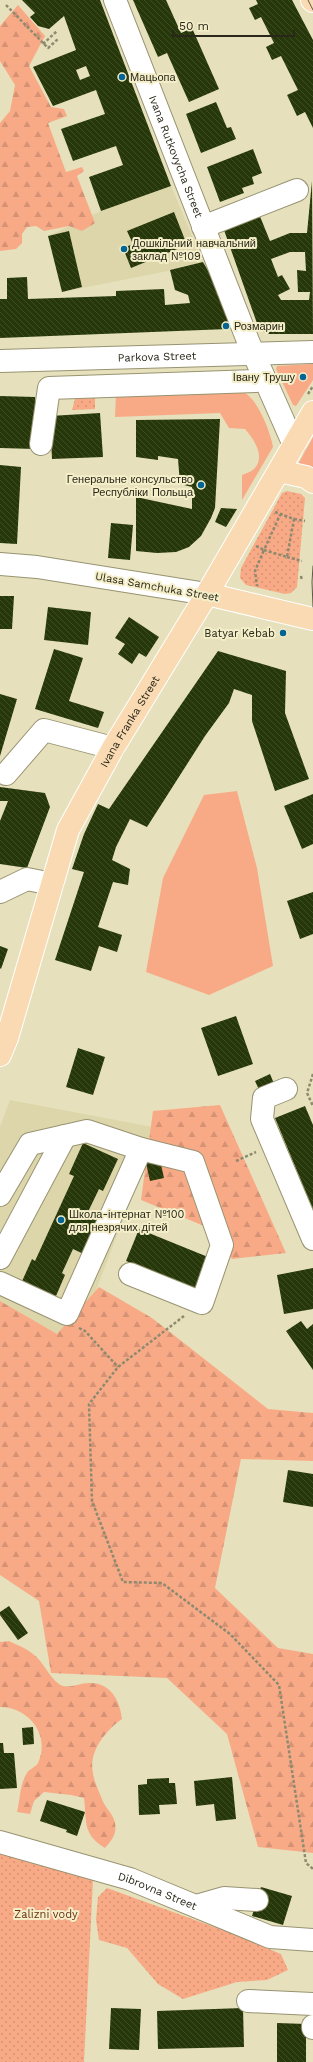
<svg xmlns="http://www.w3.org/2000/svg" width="313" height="2062" font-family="'Work Sans',sans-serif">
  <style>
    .built { fill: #ddd6ab }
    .grass { fill: #f8aa87 }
    .forest { fill: url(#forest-firs) }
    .park { fill: url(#park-dots) }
    .building { fill: url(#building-back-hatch); fill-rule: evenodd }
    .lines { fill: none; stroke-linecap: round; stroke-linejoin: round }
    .minor-casing { stroke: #989371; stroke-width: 24 }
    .major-casing { stroke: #fff; stroke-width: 24 }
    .path { stroke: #8e8a70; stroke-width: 2.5; stroke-dasharray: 3 2; stroke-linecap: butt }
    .minor { stroke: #fff; stroke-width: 22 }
    .major { stroke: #f9dab2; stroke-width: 22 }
    .tram { stroke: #5c5a45; stroke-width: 1 }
    .poi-dot { fill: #046594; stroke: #f4eec9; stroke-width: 1.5 }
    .labels { text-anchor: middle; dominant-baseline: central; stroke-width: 4; stroke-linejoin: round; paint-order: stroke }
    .poi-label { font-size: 11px; fill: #292719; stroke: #f4eec9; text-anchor: start }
    .street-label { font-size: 11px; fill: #292719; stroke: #f4eec9 }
    .park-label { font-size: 11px; fill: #682f13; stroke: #f4eec9 }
  </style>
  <defs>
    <pattern id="forest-firs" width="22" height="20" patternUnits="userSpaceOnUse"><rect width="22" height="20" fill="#f8aa87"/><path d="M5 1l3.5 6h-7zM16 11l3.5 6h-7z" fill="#d59274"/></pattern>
    <pattern id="park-dots" width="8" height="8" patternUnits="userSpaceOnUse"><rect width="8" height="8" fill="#f8aa87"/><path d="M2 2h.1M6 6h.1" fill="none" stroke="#d59274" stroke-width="1.8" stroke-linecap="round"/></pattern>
    <pattern id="building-back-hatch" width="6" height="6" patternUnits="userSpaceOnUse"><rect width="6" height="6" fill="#263809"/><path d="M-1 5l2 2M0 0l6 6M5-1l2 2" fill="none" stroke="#3d4c24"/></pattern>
  </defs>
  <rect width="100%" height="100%" fill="#e6e1bc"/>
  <path class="built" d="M 171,186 L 203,262 L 173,270 L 62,292 L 48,236 L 101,211 Z
    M 10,1100 L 158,1128 L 72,1353 L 0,1313 L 0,1127 Z"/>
  <path class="grass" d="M 313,364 L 313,380 L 296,406 L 293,405 L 276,369 L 277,366 Z
    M 245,393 C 258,400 271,433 273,447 L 242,500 L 242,475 C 246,473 251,472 254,469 C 266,457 254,439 245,429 L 229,428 L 220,413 L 115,417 L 116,394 Z
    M 313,437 L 313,471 L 297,466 Z
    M 237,791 L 257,868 L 273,966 L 209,995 L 146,972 L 163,878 L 204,795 Z"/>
  <path class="forest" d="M 18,5 L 45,36 L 29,66 L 51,107 L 64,109 L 67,116 L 48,123 L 66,172 L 82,167 L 84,171 L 77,176 L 95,223 L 82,231 L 69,226 L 44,231 L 36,226 L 27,227 L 22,234 L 22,243 L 16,249 L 0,251 L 0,123 L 10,111 L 15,85 L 0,61 L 0,26 Z
    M 220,1105 L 286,1253 L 232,1259 L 209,1228 L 141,1200 L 153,1111 Z
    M 99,1287 L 152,1318 L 268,1409 L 313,1413 L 313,1461 L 241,1459 L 215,1588 L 278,1648 L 313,1654 L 313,1853 L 258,1847 L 227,1734 L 167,1678 L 51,1673 L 39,1601 L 0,1575 L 0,1301 L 57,1334 Z
    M 9,1641 C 17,1645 26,1648 33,1654 C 44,1662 48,1676 59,1684 C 68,1690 79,1683 89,1683 C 110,1682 120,1700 122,1719 C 106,1730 88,1752 93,1773 C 94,1781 99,1792 102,1799 C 105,1808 113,1813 115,1823 C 117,1834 112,1840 105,1848 C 82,1834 87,1822 84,1798 L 71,1795 L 44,1792 L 34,1801 L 30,1814 L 17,1812 C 20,1800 20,1783 27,1773 C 29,1769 36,1767 38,1763 C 51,1734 28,1707 0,1707 L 0,1642 Z"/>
  <path class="park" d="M 95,398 L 95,409 L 72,410 L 75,399 Z
    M 287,491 L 301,494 L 305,498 L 297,587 L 291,593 L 285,594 L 246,585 L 240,578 L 241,568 L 282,493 Z
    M 0,1853 L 93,1880 L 84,2062 L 0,2062 Z
    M 107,1888 L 228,1932 L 281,1954 L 288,1970 L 267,1980 L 237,1982 L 183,1999 L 158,1984 L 127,1948 L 99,1940 L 96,1920 L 98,1897 Z"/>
  <path class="building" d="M 22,0 L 100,0 L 171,186 L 101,211 L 89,177 L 123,165 L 116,146 L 73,161 L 61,129 L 105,114 L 96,90 L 53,106 L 33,67 L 76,50 L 64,16 L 49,29 L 38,26 L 30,17 L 35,13 ZM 86,66 L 90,76 L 80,80 L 76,70 Z
    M 133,0 L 166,0 L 181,33 L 192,28 L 219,89 L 189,102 L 167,53 L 158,57 Z
    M 256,0 L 292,0 L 313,40 L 313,128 L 305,112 L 297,116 L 287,95 L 298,90 L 281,56 L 272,60 L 266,47 L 274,43 L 261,17 L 255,20 L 249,8 L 258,4 Z
    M 216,102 L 227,128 L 231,127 L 236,139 L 201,153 L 186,114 Z
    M 253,149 L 262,173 L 252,177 L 254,184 L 242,188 L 244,193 L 220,202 L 207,167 Z
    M 312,181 L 313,334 L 267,334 L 259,329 L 224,230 L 259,214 L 270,241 L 290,233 L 307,233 ZM 290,252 L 305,252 L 306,271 L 297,270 L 298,292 L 310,292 L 309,300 L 281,300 L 278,295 L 290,289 L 282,275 L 278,277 L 271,259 Z
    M 174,212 L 187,245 L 131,268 L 123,248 L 133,244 L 127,231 Z
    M 69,231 L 82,287 L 62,292 L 48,236 Z
    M 203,262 L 216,285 L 231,325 L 228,329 L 0,338 L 0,299 L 7,299 L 7,278 L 27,277 L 28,299 L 116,296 L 116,291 L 164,289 L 165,305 L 190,303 L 188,295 L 175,290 L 170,270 Z
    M 0,396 L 35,397 L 35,449 L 0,448 Z
    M 100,413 L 103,457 L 52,459 L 50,416 Z
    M 220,419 L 215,508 L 211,518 L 201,536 L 189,547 L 176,552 L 157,553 L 136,551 L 136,497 L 192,509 L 192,487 L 180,484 L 178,459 L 158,456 L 158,460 L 136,457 L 136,420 Z
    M 0,465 L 21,467 L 17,544 L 0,543 Z
    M 221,508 L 237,509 L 226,527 L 215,522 Z
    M 111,523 L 133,525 L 130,560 L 108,558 Z
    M 0,596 L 14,596 L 12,629 L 0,629 Z
    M 48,607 L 91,612 L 88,645 L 44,640 Z
    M 129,617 L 159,637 L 146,657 L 139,653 L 132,664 L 118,654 L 125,644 L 115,638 Z
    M 54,649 L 83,658 L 69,701 L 104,712 L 98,728 L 35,709 Z
    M 218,651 L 286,671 L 285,713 L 309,779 L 275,791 L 252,721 L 252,695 L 234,689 L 229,703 L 205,736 L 147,827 L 130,819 L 116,847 L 112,860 L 130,869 L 128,885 L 113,882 L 98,927 L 122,935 L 117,952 L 99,946 L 91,971 L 55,960 L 84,872 L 72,869 L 84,834 L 98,804 L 109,809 Z
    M 0,694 L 17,699 L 0,756 Z
    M 0,787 L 45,793 L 50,807 L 27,868 L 0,864 L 0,821 L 8,801 L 0,801 Z
    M 313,794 L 313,844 L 302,849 L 284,806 Z
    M 313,892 L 313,934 L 300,939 L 287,901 Z
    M 0,946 L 8,949 L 1,969 L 0,968 Z
    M 236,1016 L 253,1064 L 218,1076 L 201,1028 Z
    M 78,1048 L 105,1057 L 93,1095 L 66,1087 Z
    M 270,1074 L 275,1086 L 260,1092 L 255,1081 Z
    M 305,1106 L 313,1125 L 313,1210 L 275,1118 Z
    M 83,1143 L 118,1159 L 103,1191 L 99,1189 L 87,1214 L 104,1221 L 88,1256 L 73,1249 L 62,1273 L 65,1275 L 53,1303 L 19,1288 L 32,1259 L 35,1261 L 74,1176 L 69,1174 Z
    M 160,1160 L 164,1178 L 150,1181 L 146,1163 Z
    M 139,1229 L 208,1257 L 195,1289 L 126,1261 Z
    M 313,1268 L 313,1309 L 284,1314 L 277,1275 Z
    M 301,1321 L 307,1329 L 313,1324 L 313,1370 L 286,1331 Z
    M 288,1470 L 313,1474 L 313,1507 L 283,1502 Z
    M 9,1606 L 28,1633 L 18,1640 L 0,1615 L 0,1612 Z
    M 33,1727 L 34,1744 L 23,1745 L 22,1728 Z
    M 0,1743 L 3,1743 L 4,1753 L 14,1753 L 17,1788 L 0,1789 Z
    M 232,1777 L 236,1819 L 216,1821 L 214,1804 L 196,1806 L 194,1781 Z
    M 169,1778 L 169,1783 L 175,1783 L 177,1804 L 159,1805 L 160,1814 L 139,1815 L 138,1785 L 147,1784 L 147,1779 Z
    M 47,1800 L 85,1812 L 77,1836 L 66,1832 L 67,1830 L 40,1821 Z
    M 261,1887 L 292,1896 L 283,1925 L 252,1916 Z
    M 111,2008 L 141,2009 L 139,2050 L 109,2049 Z
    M 243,2008 L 244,2047 L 158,2049 L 157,2011 Z
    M 277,2023 L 306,2024 L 306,2062 L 277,2062 Z"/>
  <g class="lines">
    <g class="minor-casing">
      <g id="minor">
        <path id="s1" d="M 115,0 L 248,341 L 294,445"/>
        <path d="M 203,227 L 297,190"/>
        <path id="s2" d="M 0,361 L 313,352"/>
        <path d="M 41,444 L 49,388 L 256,381 L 264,378"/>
        <path d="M 0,564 L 37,567 L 207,594"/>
        <path d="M 6,774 L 44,730 L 113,748"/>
        <path d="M 0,892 L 27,879 L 52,884"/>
        <path d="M 286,1089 L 264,1098 L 262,1119 L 313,1239"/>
        <path d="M 0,1195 L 30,1144 L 87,1131 L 141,1149 L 193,1162 L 222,1245 L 202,1303 L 130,1274"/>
        <path d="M 0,1258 L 65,1136"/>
        <path d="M 0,1283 L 67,1314 L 141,1149"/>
        <path id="s3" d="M 0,1842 L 130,1879 L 270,1937 L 313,1940"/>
        <path d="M 196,1906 L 224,1898 L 257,1900"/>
        <path d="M 248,2001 L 313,2004"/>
        <path d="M 313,2026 L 313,2028"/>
      </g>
    </g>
    <g class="major-casing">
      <g id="major">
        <path d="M 312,0 L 313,1"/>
        <path d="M 279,471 L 306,477 L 313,482"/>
        <path d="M 207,594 L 313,619"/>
        <path id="s4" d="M 0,1055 L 7,1038 L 68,830 L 113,748 L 207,594 L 313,412"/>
      </g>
    </g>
    <path class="path" d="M 6,5 L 48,48 L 58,39
      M 43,44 L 57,31
      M 308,394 L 313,386
      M 275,512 L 294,519 L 287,557 L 264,550 L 280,515
      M 294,519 L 305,521
      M 256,546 L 264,550 L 255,571 L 257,586
      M 287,557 L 302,561
      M 301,576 L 302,581
      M 313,1074 L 307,1093 L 313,1106
      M 236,1161 L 256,1152
      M 184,1316 L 118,1367 L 89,1404 L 92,1501 L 123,1582 L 162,1583 L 230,1634 L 279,1685 L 306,1863 L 313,1869
      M 79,1328 L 85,1331 L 118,1367"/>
    <use href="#minor" class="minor"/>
    <use href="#major" class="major"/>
    <path class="tram" d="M 308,0 L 313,10
      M 313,566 L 312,582 L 313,607"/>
  </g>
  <g class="poi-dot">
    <circle cx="122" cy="77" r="4"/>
    <circle cx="124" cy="249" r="4"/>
    <circle cx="226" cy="326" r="4"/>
    <circle cx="303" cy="377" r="4"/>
    <circle cx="201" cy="485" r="4"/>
    <circle cx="283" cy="633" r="4"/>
    <circle cx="61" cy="1220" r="4"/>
  </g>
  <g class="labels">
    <g class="poi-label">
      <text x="130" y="77">Мацьопа</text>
      <text x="132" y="243">Дошкільний навчальний<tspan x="132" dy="13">заклад №109</tspan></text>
      <text x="234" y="326">Розмарин</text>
      <text x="295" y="377" text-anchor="end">Івану Трушу</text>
      <text x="193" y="479" text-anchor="end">Генеральне консульство<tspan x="193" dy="13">Республіки Польща</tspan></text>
      <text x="275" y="633" text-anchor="end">Batyar Kebab</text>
      <text x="69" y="1214">Школа-інтернат №100<tspan x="69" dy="13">для незрячих дітей</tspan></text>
    </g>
    <g class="street-label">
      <text stroke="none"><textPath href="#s1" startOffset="168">Ivana Rutkovycha Street</textPath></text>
      <text stroke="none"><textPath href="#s2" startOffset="157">Parkova Street</textPath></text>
      <text transform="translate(157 587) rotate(10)">Ulasa Samchuka Street</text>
      <text stroke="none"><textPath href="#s4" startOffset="360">Ivana Franka Street</textPath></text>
      <text stroke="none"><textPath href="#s3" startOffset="165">Dibrovna Street</textPath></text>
    </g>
    <g class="park-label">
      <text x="46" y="1914">Zalizni vody</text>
    </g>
  </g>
  <path d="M173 30v6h121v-6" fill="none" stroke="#292719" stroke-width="2"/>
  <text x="179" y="30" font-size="12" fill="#292719" stroke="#f4eec9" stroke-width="3" paint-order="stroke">50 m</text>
</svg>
